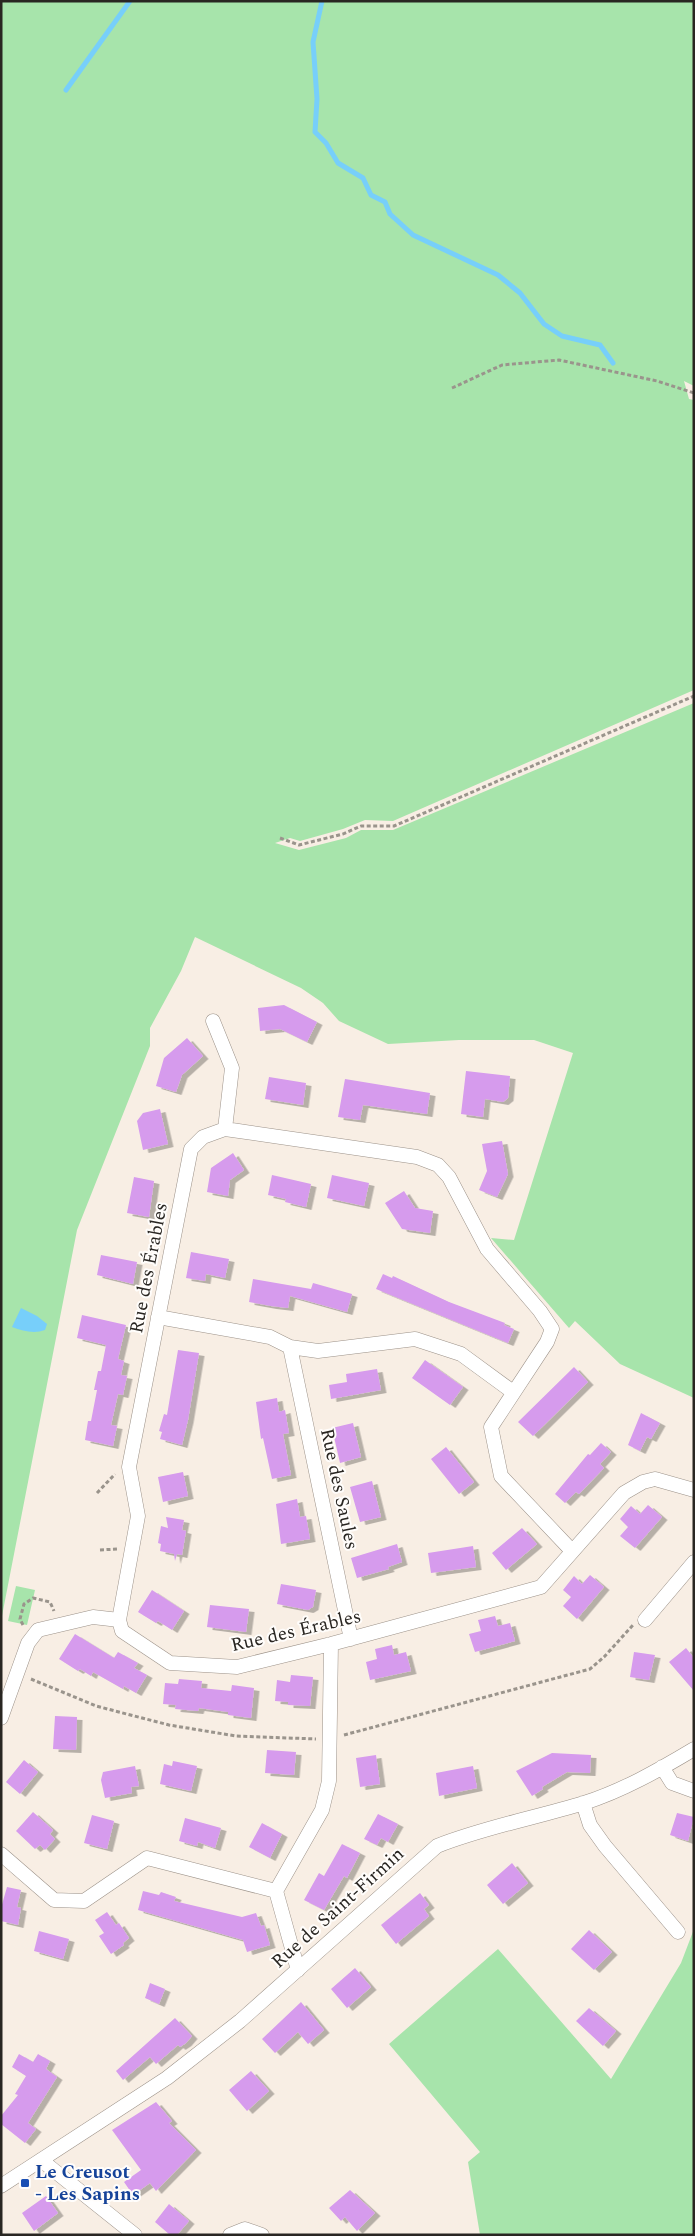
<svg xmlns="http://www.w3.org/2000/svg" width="695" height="2236" font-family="Spectral,serif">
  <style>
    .green { fill: #a7e4ab }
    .water { fill: #77cffa }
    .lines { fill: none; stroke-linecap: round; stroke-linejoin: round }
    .stream { stroke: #77cffa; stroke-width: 5 }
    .building { fill: #d69bed; filter: url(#shadow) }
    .minor-casing { stroke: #9c9289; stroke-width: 15 }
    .path { stroke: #9a948c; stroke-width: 3; stroke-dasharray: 4 2.5; stroke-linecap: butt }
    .minor { stroke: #fff; stroke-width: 14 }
    .transit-dot { fill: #1a4fb4; stroke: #fffdfb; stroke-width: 2 }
    .labels { text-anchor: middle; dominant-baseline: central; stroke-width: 4; stroke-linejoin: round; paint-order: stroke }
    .street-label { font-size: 19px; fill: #292622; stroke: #fffdfb }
    .transit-label { font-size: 19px; font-weight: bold; fill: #164399; stroke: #fffdfb; text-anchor: start }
  </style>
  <defs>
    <filter id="shadow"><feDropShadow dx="5.5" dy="3" stdDeviation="0" flood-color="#0004"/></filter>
  </defs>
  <rect width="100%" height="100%" fill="#f8eee4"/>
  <path class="green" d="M 1,1 L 694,1 L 694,386 L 684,381 L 689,399 L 694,400 L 694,690 L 393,821 L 365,820 L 343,829 L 300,841 L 290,838 L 275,843 L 299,850 L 346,838 L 361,830 L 393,830 L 694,703 L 694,1398 L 620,1364 L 575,1321 L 569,1328 L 491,1238 L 514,1240 L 573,1053 L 534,1040 L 459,1040 L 388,1044 L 339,1021 L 323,1003 L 301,988 L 195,937 L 181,971 L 150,1028 L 150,1046 L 77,1230 L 1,1621 Z
    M 16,1586 L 35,1590 L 27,1625 L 8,1621 Z
    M 694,1929 L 694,2235 L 480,2235 L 468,2162 L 480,2152 L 389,2044 L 498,1949 L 611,2079 L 681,1963 Z"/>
  <path class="water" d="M 21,1308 L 37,1316 L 47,1324 L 45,1330 C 34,1334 23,1331 12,1327 Z"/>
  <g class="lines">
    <path class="stream" d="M 322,1 L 313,42 L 317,99 L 315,132 L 326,143 L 338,163 L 363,178 L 371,195 L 385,202 L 390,214 L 413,235 L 498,275 L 520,293 L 544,324 L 562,336 L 600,345 L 613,363
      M 66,90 L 130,1"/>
  </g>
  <path class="building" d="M 284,1005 L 317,1022 L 307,1042 L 280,1029 L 260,1031 L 258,1008 Z
    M 187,1038 L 203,1056 L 182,1075 L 176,1092 L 156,1086 L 164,1058 Z
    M 466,1071 L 510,1076 L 508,1098 L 503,1102 L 485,1099 L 483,1117 L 461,1114 Z
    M 269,1077 L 306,1083 L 303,1105 L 265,1099 Z
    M 345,1079 L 430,1093 L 427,1114 L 363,1105 L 360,1120 L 338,1117 Z
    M 160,1109 L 168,1144 L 143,1150 L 137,1121 L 143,1113 Z
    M 502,1141 L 508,1174 L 497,1197 L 479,1190 L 487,1171 L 482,1144 Z
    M 233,1153 L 244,1170 L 230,1180 L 228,1196 L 207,1192 L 211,1168 Z
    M 272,1175 L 311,1184 L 306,1207 L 285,1202 L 286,1199 L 268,1195 Z
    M 332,1175 L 369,1183 L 364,1206 L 327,1198 Z
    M 134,1177 L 154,1181 L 149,1217 L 127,1213 Z
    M 404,1191 L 415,1208 L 433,1211 L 430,1233 L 402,1229 L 385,1203 Z
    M 191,1252 L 229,1259 L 225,1278 L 206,1274 L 205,1281 L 186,1278 Z
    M 101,1255 L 137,1262 L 133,1284 L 97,1275 Z
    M 383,1274 L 392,1278 L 393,1276 L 449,1302 L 505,1323 L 504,1325 L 514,1329 L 508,1343 L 376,1289 Z
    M 253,1279 L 311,1289 L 313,1283 L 352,1294 L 347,1312 L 290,1296 L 288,1308 L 271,1306 L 249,1302 Z
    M 82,1315 L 126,1325 L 118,1359 L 124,1361 L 121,1375 L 127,1376 L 123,1395 L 118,1394 L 111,1425 L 117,1426 L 113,1446 L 85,1440 L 88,1421 L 91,1421 L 97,1390 L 94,1390 L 98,1371 L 101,1371 L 106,1345 L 77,1338 Z
    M 178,1350 L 199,1353 L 188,1420 L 182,1445 L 160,1439 L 162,1432 L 159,1431 L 164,1414 L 167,1415 Z
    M 425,1360 L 463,1387 L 450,1405 L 412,1378 Z
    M 574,1367 L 588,1382 L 533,1436 L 518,1422 Z
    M 377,1369 L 381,1390 L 331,1399 L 329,1385 L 347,1382 L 346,1374 Z
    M 277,1398 L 279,1412 L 285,1410 L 287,1422 L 289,1433 L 283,1434 L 291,1475 L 272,1479 L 263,1438 L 261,1439 L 256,1402 Z
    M 641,1413 L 660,1423 L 651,1439 L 647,1437 L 640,1451 L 628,1445 Z
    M 353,1423 L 361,1457 L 340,1463 L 332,1428 Z
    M 601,1443 L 611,1452 L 600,1464 L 604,1468 L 579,1494 L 576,1492 L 565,1503 L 555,1494 L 588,1454 L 590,1455 Z
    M 446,1447 L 474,1482 L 459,1494 L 431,1459 Z
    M 183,1472 L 188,1496 L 163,1502 L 158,1477 Z
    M 372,1481 L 381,1517 L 360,1522 L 350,1487 Z
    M 297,1499 L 300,1517 L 306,1516 L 310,1539 L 281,1544 L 276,1504 Z
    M 648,1505 L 662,1517 L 635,1548 L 620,1536 L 628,1527 L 620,1519 L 631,1506 L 640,1514 Z
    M 166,1517 L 184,1520 L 182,1530 L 186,1531 L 182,1555 L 177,1554 L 175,1561 L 174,1554 L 160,1551 L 161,1544 L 158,1543 L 161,1526 L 168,1528 Z
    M 522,1528 L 537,1544 L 506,1570 L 492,1553 Z
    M 397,1544 L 402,1562 L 388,1567 L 389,1569 L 357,1578 L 351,1558 Z
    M 473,1546 L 476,1567 L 431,1573 L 428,1553 Z
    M 590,1575 L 604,1587 L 577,1619 L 563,1606 L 571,1597 L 563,1590 L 574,1576 L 582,1584 Z
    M 281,1584 L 316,1590 L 313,1607 L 308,1610 L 277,1604 Z
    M 152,1590 L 184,1611 L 172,1630 L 158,1621 L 156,1623 L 138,1612 Z
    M 210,1605 L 249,1609 L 246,1632 L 207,1627 Z
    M 495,1616 L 498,1626 L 510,1623 L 515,1641 L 475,1652 L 469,1634 L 481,1631 L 478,1620 Z
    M 75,1634 L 114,1658 L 118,1652 L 138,1663 L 134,1668 L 147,1675 L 136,1693 L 124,1686 L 123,1689 L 93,1672 L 91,1676 L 80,1669 L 78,1671 L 59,1659 Z
    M 392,1645 L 394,1655 L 406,1652 L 411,1671 L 370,1680 L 366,1662 L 377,1659 L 375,1649 Z
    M 686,1648 L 694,1658 L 694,1691 L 669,1662 Z
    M 634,1652 L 655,1655 L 649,1680 L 630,1677 Z
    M 291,1675 L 313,1677 L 310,1706 L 288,1705 L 288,1702 L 275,1701 L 277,1680 L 290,1682 Z
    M 179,1679 L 202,1681 L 201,1688 L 231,1691 L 232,1685 L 254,1688 L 251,1718 L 228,1715 L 228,1712 L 199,1708 L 198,1711 L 175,1709 L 176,1705 L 163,1704 L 165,1683 L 178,1684 Z
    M 55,1716 L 77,1717 L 76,1750 L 53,1749 Z
    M 267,1750 L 296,1752 L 294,1775 L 265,1773 Z
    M 552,1753 L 591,1755 L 590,1773 L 567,1772 L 542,1787 L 543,1789 L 532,1796 L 516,1771 Z
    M 376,1755 L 380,1784 L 360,1787 L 356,1758 Z
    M 24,1760 L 38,1772 L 20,1794 L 6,1782 Z
    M 173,1761 L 197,1766 L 191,1791 L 160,1784 L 164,1764 L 172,1766 Z
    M 135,1766 L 139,1786 L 131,1787 L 132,1793 L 105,1798 L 101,1780 L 103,1772 Z
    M 473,1766 L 477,1788 L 439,1796 L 436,1773 Z
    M 33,1812 L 53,1830 L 50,1834 L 55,1839 L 45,1850 L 40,1845 L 35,1849 L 16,1831 Z
    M 677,1813 L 694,1817 L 688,1841 L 670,1835 Z
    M 378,1814 L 398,1824 L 388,1842 L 381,1838 L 377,1845 L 364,1839 Z
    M 92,1815 L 114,1821 L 107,1849 L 84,1843 Z
    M 185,1818 L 221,1828 L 215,1848 L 198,1842 L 197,1846 L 179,1841 Z
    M 262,1823 L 282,1834 L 270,1858 L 249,1847 Z
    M 342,1844 L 360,1853 L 347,1878 L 344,1876 L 324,1910 L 304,1900 L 319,1873 L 324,1876 Z
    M 512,1863 L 528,1883 L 503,1904 L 487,1885 Z
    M 7,1887 L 21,1890 L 17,1907 L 21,1908 L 18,1925 L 1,1921 L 1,1908 Z
    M 143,1891 L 159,1895 L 161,1892 L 176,1897 L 174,1901 L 242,1917 L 256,1913 L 261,1926 L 264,1925 L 270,1945 L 247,1952 L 243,1940 L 138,1910 Z
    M 420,1893 L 429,1905 L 424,1909 L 429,1916 L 396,1944 L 381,1925 Z
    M 107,1912 L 116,1925 L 119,1923 L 129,1938 L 123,1943 L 124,1945 L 111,1954 L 99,1936 L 104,1933 L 95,1920 Z
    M 589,1930 L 612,1952 L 594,1970 L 571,1949 Z
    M 39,1931 L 69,1939 L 63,1959 L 34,1951 Z
    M 355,1968 L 371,1987 L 347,2008 L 331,1989 Z
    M 150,1983 L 165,1989 L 159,2004 L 145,1998 Z
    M 301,2002 L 324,2030 L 308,2044 L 298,2032 L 275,2053 L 262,2039 Z
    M 589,2008 L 616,2031 L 603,2046 L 576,2021 Z
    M 175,2018 L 192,2036 L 186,2043 L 180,2047 L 178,2045 L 156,2064 L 150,2057 L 123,2080 L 116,2071 Z
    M 19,2054 L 33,2062 L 38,2054 L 50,2061 L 46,2069 L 57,2077 L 28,2123 L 36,2129 L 25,2143 L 1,2124 L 1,2116 L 18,2095 L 15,2094 L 26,2076 L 12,2067 Z
    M 251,2071 L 269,2091 L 247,2111 L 229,2090 Z
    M 156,2102 L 172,2121 L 169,2123 L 196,2150 L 156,2191 L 150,2183 L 133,2195 L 124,2182 L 141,2170 L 112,2130 Z
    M 350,2190 L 375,2213 L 357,2231 L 345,2217 L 341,2221 L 329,2208 Z
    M 46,2196 L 58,2213 L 34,2231 L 22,2213 Z
    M 169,2204 L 189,2221 L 177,2235 L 170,2235 L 155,2222 Z"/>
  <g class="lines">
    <g class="minor-casing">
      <path id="minor" d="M 213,1021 L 232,1068 L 225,1129
        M 158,1317 L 270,1337 L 290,1347 L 318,1351 L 415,1339 L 461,1354 L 513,1392
        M 290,1347 L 351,1639
        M 572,1551 L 501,1476 L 491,1427 L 547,1342 L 552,1329 L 540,1311 L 487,1249 L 449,1177 L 438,1165 L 417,1157 L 225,1129 L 203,1137 L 191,1149 L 129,1467 L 138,1516 L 119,1620 L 122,1631 L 170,1663 L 237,1667 L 331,1644 L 541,1587 L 624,1493 L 643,1482 L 655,1479 L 694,1490
        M 645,1620 L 694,1562
        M 1,1718 L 28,1643 L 38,1630 L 93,1617 L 119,1620
        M 662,1767 L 672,1783 L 694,1791
        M 583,1803 L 590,1825 L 605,1846 L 678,1932
        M 1,1854 L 54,1900 L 84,1901 L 147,1858 L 276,1891 L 298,1970
        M 276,1891 L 322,1810 L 329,1781 L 331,1644
        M 41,2160 L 135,2235
        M 1,2186 L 167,2078 L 240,2021 L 437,1846 C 485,1827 535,1818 584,1803 C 622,1791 659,1770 694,1749
        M 230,2235 L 245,2229 L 262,2235"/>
    </g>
    <path class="path" d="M 452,388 L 502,365 L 559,360 L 657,381 L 694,393
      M 280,838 L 299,845 L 343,834 L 361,826 L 394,826 L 694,696
      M 97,1493 L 115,1474
      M 100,1550 L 117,1549
      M 23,1625 L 20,1619 L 24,1604 L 33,1598 L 50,1602 L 54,1611
      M 31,1679 L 96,1706 L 169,1725 L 236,1736 L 316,1739
      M 344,1735 L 590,1669 L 604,1657 L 633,1625"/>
    <use href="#minor" class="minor"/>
  </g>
  <rect class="transit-dot" x="20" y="2178" width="10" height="10" rx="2.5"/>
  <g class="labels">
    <g class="street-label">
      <text transform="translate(149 1268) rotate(-79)">Rue des Érables</text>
      <text transform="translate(339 1489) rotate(78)">Rue des Saules</text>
      <text transform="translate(296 1631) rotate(-13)">Rue des Érables</text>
      <text transform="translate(338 1908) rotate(-42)">Rue de Saint-Firmin</text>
    </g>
    <g class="transit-label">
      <text x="35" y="2172">Le Creusot<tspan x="35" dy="22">- Les Sapins</tspan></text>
    </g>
  </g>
  <rect width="695" height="2236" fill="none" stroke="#292622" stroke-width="5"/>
</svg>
